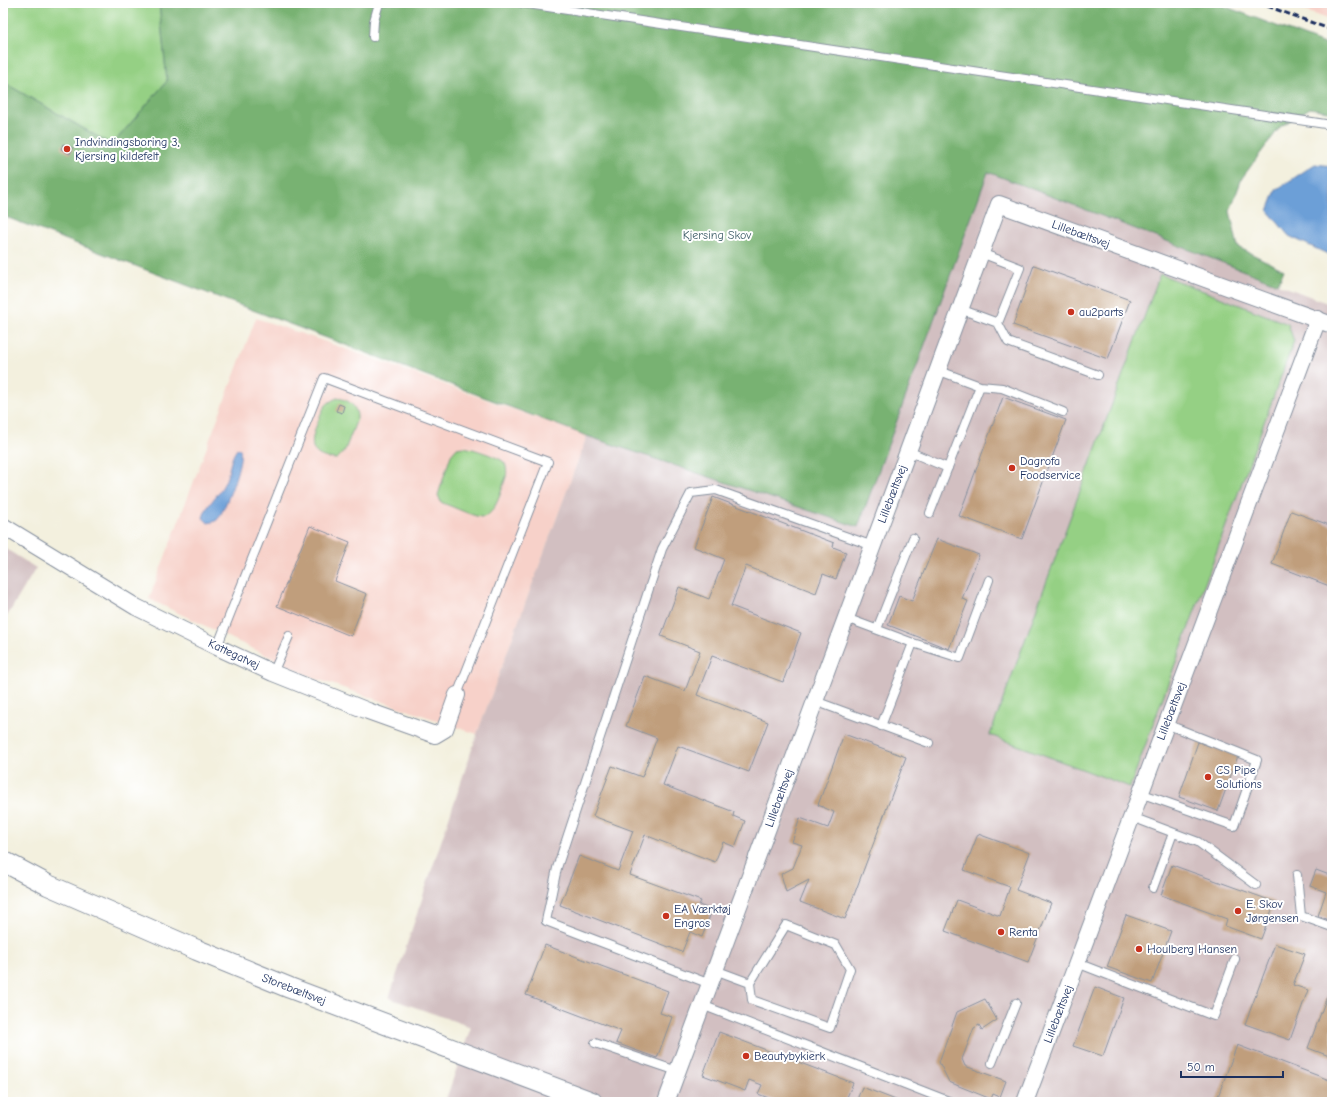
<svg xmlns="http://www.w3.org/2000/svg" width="1335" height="1105" font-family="'Comic Neue',sans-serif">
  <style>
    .built { fill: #f7d1c9 }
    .industrial { fill: #d2bfc1 }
    .green { fill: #95d084; stroke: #588071 }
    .forest { fill: #78b272; stroke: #4a7068 }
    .water { fill: #6c9fd7; stroke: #44679a }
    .building { fill: #c09e7b }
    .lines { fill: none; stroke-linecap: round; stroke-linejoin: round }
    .service-casing { stroke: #87909e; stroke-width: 10 }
    .minor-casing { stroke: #87909e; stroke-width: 18 }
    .tertiary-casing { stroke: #87909e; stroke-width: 22 }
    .service { stroke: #fff; stroke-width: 8 }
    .minor { stroke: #fff; stroke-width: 16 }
    .tertiary { stroke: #fff; stroke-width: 20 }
    .rail { stroke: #1b2f5e; stroke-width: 3; stroke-dasharray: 6 3; stroke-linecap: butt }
    .poi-dot { fill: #c8321e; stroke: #fff; stroke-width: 1.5 }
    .labels { text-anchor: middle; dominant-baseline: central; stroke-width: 4; stroke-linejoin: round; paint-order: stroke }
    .poi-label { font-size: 12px; fill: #1b2f5e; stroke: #fff; text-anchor: start }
    .street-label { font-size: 12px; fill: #1b2f5e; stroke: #fff }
    .park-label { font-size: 12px; fill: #405f69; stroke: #fff }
  </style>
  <rect width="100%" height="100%" fill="#fff"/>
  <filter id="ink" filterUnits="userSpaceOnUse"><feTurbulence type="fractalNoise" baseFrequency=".025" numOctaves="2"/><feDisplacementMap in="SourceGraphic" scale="8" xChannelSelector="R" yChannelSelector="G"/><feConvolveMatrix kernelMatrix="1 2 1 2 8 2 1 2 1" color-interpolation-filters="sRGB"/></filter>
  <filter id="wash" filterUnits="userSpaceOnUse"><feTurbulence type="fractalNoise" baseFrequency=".012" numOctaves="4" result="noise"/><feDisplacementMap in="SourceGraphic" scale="16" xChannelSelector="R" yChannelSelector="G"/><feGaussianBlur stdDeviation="0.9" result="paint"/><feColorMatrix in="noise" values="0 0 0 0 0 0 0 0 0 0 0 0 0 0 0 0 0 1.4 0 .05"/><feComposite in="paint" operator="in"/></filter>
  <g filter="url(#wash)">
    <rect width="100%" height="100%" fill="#f3f0de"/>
    <path class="built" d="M 1284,3 L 1332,3 L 1332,21 Z
      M 256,318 L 329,343 L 587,436 L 477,734 L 314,678 L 149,599 Z"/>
    <path class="industrial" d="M 988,172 L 1332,305 L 1332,1102 L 445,1102 L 471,1027 L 389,998 L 477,734 L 587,436 L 858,527 Z
      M 3,547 L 36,568 L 3,623 Z"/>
    <path class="green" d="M 3,3 L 159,3 L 167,81 L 112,145 L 3,82 Z
      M 1160,274 L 1288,324 L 1294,341 L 1130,787 L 990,735 Z
      M 337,398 C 349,399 358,407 357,419 L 345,450 L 337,459 C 311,458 308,446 317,424 C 322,411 323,404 337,398 Z
      M 463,447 C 469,447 499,457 504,462 C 507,466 507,473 506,477 C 502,488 495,518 481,517 C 472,516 454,507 445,504 L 441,502 L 438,495 L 451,455 L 457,448 Z"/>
    <path class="forest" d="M 159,3 L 1216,3 L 1332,47 L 1332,112 L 1310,108 L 1280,127 L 1242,178 L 1230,211 L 1238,247 L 1284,270 L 1278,284 L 988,172 L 858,527 L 587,436 L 3,216 L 3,82 L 112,145 L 167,81 Z"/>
    <path class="water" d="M 1315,164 L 1332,166 L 1332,256 L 1289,236 L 1268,211 L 1276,190 Z
      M 237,449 L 240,449 C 244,460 225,511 217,520 C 214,522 211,522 208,523 L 203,518 C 206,505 218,496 224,484 C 230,473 229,460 237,449 Z"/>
    <g id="blocks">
      <path class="building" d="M 63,144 L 73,148 L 70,154 L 61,149 Z
        M 1034,265 L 1130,300 L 1108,359 L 1013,325 Z
        M 1003,397 L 1066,420 L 1022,539 L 959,516 Z
        M 339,404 L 344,406 L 342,413 L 336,411 Z
        M 713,497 L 834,543 L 833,547 L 846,552 L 836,579 L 823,574 L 816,593 L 746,566 L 731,606 L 801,633 L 783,682 L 712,656 L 697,695 L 768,722 L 749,772 L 678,746 L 663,785 L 734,812 L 733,816 L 745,821 L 735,847 L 723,842 L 715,862 L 645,835 L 630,875 L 701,901 L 699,905 L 712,910 L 702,937 L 690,932 L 682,952 L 560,905 L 579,856 L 618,871 L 633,831 L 593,816 L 612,766 L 642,777 L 657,738 L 626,726 L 645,676 L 685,691 L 700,651 L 661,636 L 679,587 L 709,599 L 724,559 L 694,547 Z
        M 1291,511 L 1332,526 L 1332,587 L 1272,564 Z
        M 310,526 L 350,542 L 335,581 L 367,594 L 351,636 L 277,606 Z
        M 937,539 L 979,555 L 962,599 L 968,601 L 949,649 L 888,625 L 899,596 L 912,601 Z
        M 844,734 L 906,757 L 845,919 L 800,902 L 809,880 L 786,892 L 781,874 L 793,868 L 802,845 L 792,842 L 800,818 L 828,828 L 834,812 L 818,805 Z
        M 1198,742 L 1238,756 L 1218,811 L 1179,797 Z
        M 978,834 L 1030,853 L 1016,890 L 1051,903 L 1028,962 L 945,931 L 957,900 L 1000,916 L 1010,887 L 964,870 Z
        M 1172,865 L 1275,902 L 1261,939 L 1225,926 L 1227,919 L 1161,895 Z
        M 1316,870 L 1332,876 L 1332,921 L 1318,916 L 1326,892 L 1310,886 Z
        M 1126,915 L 1171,931 L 1152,983 L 1107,967 Z
        M 1275,944 L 1305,954 L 1293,985 L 1308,990 L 1290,1040 L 1245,1024 Z
        M 545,945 L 668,991 L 660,1013 L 672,1017 L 657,1058 L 616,1043 L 621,1031 L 526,995 Z
        M 1332,983 L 1332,1057 L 1308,1048 Z
        M 1095,987 L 1124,998 L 1103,1056 L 1073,1046 Z
        M 985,999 L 997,1020 L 982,1030 L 979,1025 L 974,1028 L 962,1059 L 965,1066 L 1006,1081 L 1000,1097 L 993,1094 L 991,1099 L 949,1082 L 939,1062 L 957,1012 Z
        M 719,1032 L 853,1083 L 845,1102 L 779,1102 L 758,1094 L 762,1085 L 749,1080 L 745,1091 L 703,1075 Z
        M 1237,1045 L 1332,1081 L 1332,1102 L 1216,1102 Z
        M 862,1087 L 901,1102 L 856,1102 Z"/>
    </g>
  </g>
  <g filter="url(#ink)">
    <use href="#blocks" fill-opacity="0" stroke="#87909e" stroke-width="1"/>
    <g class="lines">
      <g class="service-casing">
        <path id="service" d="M 521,3 L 1332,125
          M 373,37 L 374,21 L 379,3
          M 981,253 L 1020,268 L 998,323 L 1008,342 L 1098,375
          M 960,309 L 998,323
          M 937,370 L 980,386 L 1002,388 L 1063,412
          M 908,451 L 948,468
          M 930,513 L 980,386
          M 846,618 L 913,643 L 960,658 L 989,580
          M 877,629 L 913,538
          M 217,647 L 324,378 L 548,462 L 457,695
          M 273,673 L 289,636
          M 815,701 L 929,743
          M 881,726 L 913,643
          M 1140,793 L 1234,826 L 1257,760 L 1166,724
          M 1132,817 L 1198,842 L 1256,885
          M 1297,875 L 1301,916 L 1332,927
          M 1153,888 L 1173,833
          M 786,925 L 836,945 L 850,969 L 830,1028 L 752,1000 L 750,983 Z
          M 1077,963 L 1214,1016 L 1235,959
          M 715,970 L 750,983
          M 710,984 L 546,921 L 557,868 L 662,549 L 691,493 L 716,490 L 873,546
          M 702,1005 L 951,1102
          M 595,1043 L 677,1071
          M 992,1063 L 1016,1003"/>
      </g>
      <g class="minor-casing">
        <path id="minor" d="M 3,526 L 136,607 L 217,647 L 273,673 L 368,711 L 435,735 L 445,729 L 457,695
          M 666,1102 L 908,451 L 999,204 L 1332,325
          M 1025,1102 L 1318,319"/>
      </g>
      <g class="tertiary-casing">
        <path id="tertiary" d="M 3,861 L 48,885 L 197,950 L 290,988 L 592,1102"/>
      </g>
      <use href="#service" class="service"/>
      <use href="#minor" class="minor"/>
      <use href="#tertiary" class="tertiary"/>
      <path class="rail" d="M 1259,3 L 1332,30"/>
    </g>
  </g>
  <g class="poi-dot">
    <circle cx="67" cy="149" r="4"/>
    <circle cx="1071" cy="312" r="4"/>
    <circle cx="1012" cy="468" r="4"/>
    <circle cx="1208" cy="777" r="4"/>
    <circle cx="1238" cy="911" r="4"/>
    <circle cx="666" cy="916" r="4"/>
    <circle cx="1001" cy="932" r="4"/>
    <circle cx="1139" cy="949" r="4"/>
    <circle cx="746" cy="1056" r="4"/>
  </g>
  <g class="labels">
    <g class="poi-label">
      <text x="75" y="142">Indvindingsboring 3,<tspan x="75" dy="14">Kjersing kildefelt</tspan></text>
      <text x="1079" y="312">au2parts</text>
      <text x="1020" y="461">Dagrofa<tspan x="1020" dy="14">Foodservice</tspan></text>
      <text x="1216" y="770">CS Pipe<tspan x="1216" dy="14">Solutions</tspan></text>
      <text x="1246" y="904">E. Skov<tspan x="1246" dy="14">Jørgensen</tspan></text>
      <text x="674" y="909">EA Værktøj<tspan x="674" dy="14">Engros</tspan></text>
      <text x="1009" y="932">Renta</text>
      <text x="1147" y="949">Houlberg Hansen</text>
      <text x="754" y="1056">Beautybykierk</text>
    </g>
    <g class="street-label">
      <text transform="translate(1081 234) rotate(20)">Lillebæltsvej</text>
      <text transform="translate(892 494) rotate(-69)">Lillebæltsvej</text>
      <text transform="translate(234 654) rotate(25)">Kattegatvej</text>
      <text transform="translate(1171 711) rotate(-69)">Lillebæltsvej</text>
      <text transform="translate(779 798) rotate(-70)">Lillebæltsvej</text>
      <text transform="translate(294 989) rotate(21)">Storebæltsvej</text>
      <text transform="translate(1058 1014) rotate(-69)">Lillebæltsvej</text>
    </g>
    <g class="park-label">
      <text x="717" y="235">Kjersing Skov</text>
    </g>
  </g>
  <rect width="1335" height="1105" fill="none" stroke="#fff" stroke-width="16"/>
  <path d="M1181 1071v6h102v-6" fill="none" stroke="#1b2f5e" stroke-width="2"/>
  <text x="1187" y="1071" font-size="12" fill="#1b2f5e" stroke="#ffffff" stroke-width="3" paint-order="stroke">50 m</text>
</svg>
